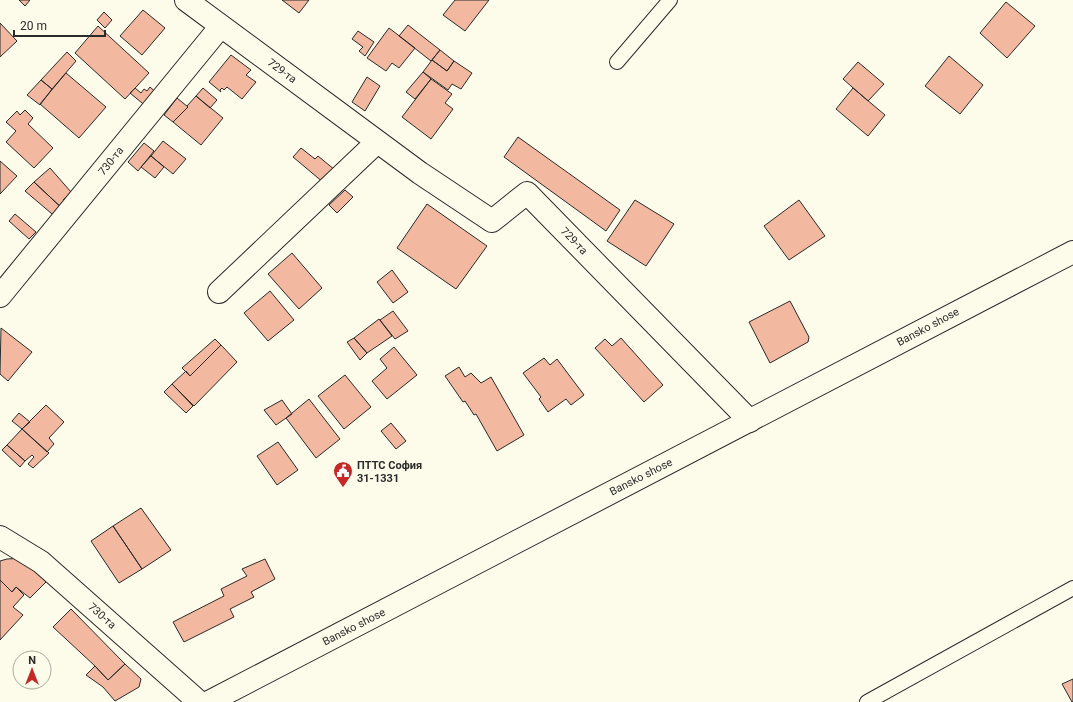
<svg xmlns="http://www.w3.org/2000/svg" width="1073" height="702" font-family="Roboto,sans-serif">
  <style>
    .building { fill: #f2b8a0; stroke: #2b2b2b }
    .lines { fill: none; stroke-linecap: round; stroke-linejoin: round }
    .lane-casing { stroke: #2b2b2b; stroke-width: 16 }
    .street-casing { stroke: #2b2b2b; stroke-width: 24 }
    .secondary-casing { stroke: #2b2b2b; stroke-width: 24 }
    .lane { stroke: #fdfbea; stroke-width: 14 }
    .street { stroke: #fdfbea; stroke-width: 22 }
    .secondary { stroke: #fdfbea; stroke-width: 22 }
    .labels { text-anchor: middle; dominant-baseline: central; stroke-width: 3; stroke-linejoin: round; paint-order: stroke }
    .street-label { font-size: 11px; fill: #2b2b2b; stroke: #fdfbea }
    .poi-label { font-size: 11px; font-weight: bold; fill: #2b2b2b; stroke: #fdfbea; text-anchor: start }
  </style>
  <rect width="100%" height="100%" fill="#fdfbea"/>
  <path class="building" d="M 19,0 L 30,0 L 25,6 Z
    M 282,0 L 309,0 L 299,13 Z
    M 455,0 L 489,0 L 465,31 L 443,15 Z
    M 1006,2 L 1035,26 L 1007,58 L 980,33 Z
    M 143,10 L 165,28 L 142,55 L 120,36 Z
    M 104,12 L 112,20 L 105,28 L 97,20 Z
    M 0,23 L 17,41 L 0,57 Z
    M 408,25 L 440,50 L 431,61 L 399,36 Z
    M 98,26 L 149,73 L 125,99 L 75,53 Z
    M 389,28 L 415,48 L 399,68 L 392,63 L 386,71 L 367,58 Z
    M 358,31 L 374,42 L 365,56 L 359,51 L 363,47 L 352,39 Z
    M 440,50 L 454,61 L 447,71 L 432,60 Z
    M 67,52 L 76,61 L 52,89 L 41,80 Z
    M 231,55 L 251,70 L 246,75 L 256,82 L 242,99 L 227,87 L 224,90 L 222,88 L 220,90 L 221,92 L 209,82 Z
    M 949,56 L 983,85 L 960,114 L 925,86 Z
    M 432,60 L 447,71 L 454,61 L 472,73 L 461,89 L 452,84 L 448,90 L 423,72 Z
    M 858,62 L 884,84 L 868,101 L 843,79 Z
    M 423,72 L 431,79 L 415,99 L 406,92 Z
    M 66,73 L 106,107 L 79,138 L 40,104 Z
    M 367,77 L 380,86 L 365,111 L 352,102 Z
    M 431,79 L 452,94 L 445,103 L 453,109 L 431,139 L 402,117 Z
    M 41,80 L 52,89 L 40,105 L 27,95 Z
    M 150,87 L 159,95 L 148,108 L 130,93 L 135,88 L 141,93 L 144,89 L 147,91 Z
    M 203,88 L 217,100 L 210,108 L 196,96 Z
    M 853,88 L 885,115 L 868,136 L 836,109 Z
    M 196,96 L 223,118 L 201,145 L 173,122 L 188,107 L 187,106 Z
    M 177,98 L 188,107 L 173,122 L 164,115 Z
    M 25,110 L 33,118 L 28,124 L 53,148 L 34,168 L 6,142 L 16,131 L 6,122 L 17,111 L 20,115 Z
    M 518,137 L 620,210 L 606,231 L 504,157 Z
    M 163,141 L 186,159 L 173,174 L 151,156 Z
    M 144,143 L 154,151 L 138,171 L 128,162 Z
    M 301,148 L 315,159 L 318,156 L 335,170 L 324,183 L 293,157 Z
    M 151,156 L 164,167 L 155,178 L 141,167 Z
    M 0,161 L 17,176 L 0,194 Z
    M 50,168 L 71,192 L 63,200 L 69,205 L 65,211 L 34,182 Z
    M 34,182 L 65,211 L 58,219 L 25,191 Z
    M 345,190 L 353,197 L 337,213 L 329,205 Z
    M 635,200 L 674,224 L 646,266 L 607,241 Z
    M 799,200 L 825,236 L 789,260 L 764,226 Z
    M 427,204 L 487,246 L 456,289 L 397,248 Z
    M 15,214 L 36,232 L 29,239 L 9,221 Z
    M 292,253 L 322,288 L 299,309 L 268,274 Z
    M 392,270 L 408,292 L 393,303 L 377,282 Z
    M 270,291 L 294,320 L 268,341 L 244,313 Z
    M 790,301 L 809,337 L 808,342 L 770,363 L 749,322 Z
    M 393,311 L 408,331 L 395,339 L 380,320 Z
    M 379,319 L 392,336 L 367,353 L 354,338 Z
    M 1,328 L 32,352 L 8,381 L 0,374 Z
    M 354,338 L 367,353 L 360,360 L 347,342 Z
    M 621,338 L 663,385 L 644,402 L 595,348 L 605,339 L 612,346 Z
    M 215,339 L 221,345 L 190,376 L 182,368 Z
    M 221,345 L 237,362 L 194,406 L 172,384 L 186,371 L 190,376 Z
    M 394,347 L 417,375 L 387,399 L 372,381 L 387,368 L 380,359 Z
    M 544,358 L 550,365 L 557,359 L 584,395 L 571,405 L 566,399 L 548,412 L 539,399 L 541,397 L 523,373 Z
    M 459,367 L 465,377 L 471,373 L 481,383 L 491,377 L 524,435 L 497,451 L 476,414 L 474,415 L 465,401 L 463,402 L 445,376 Z
    M 345,375 L 371,407 L 344,429 L 318,396 Z
    M 172,384 L 193,406 L 186,413 L 164,392 Z
    M 309,399 L 340,439 L 316,458 L 286,418 Z
    M 282,400 L 292,414 L 276,425 L 264,410 Z
    M 46,405 L 64,422 L 49,438 L 54,444 L 47,452 L 22,429 Z
    M 19,413 L 30,422 L 22,429 L 12,421 Z
    M 391,423 L 406,441 L 396,449 L 381,431 Z
    M 22,429 L 49,453 L 33,468 L 28,464 L 34,457 L 32,455 L 25,461 L 7,445 Z
    M 278,442 L 298,470 L 277,485 L 257,456 Z
    M 7,445 L 25,461 L 20,467 L 2,450 Z
    M 141,508 L 171,550 L 142,569 L 113,526 Z
    M 113,526 L 142,569 L 119,583 L 91,541 Z
    M 25,558 L 46,582 L 30,598 L 16,587 L 12,592 L 0,580 L 0,561 L 7,559 Z
    M 265,559 L 275,579 L 251,592 L 254,597 L 230,609 L 234,617 L 184,642 L 173,622 L 224,596 L 221,589 L 247,576 L 242,569 Z
    M 0,580 L 12,592 L 16,587 L 24,595 L 13,607 L 23,615 L 0,640 Z
    M 71,609 L 125,664 L 108,680 L 95,666 L 53,627 Z
    M 125,664 L 141,679 L 139,687 L 115,701 L 103,687 L 86,675 L 95,666 L 108,680 Z
    M 1073,679 L 1073,702 L 1072,702 L 1062,684 Z"/>
  <g class="lines">
    <g class="lane-casing">
      <path id="lane" d="M 617,62 L 670,0
        M 867,702 L 1073,588"/>
    </g>
    <g class="street-casing">
      <path id="street" d="M 186,0 L 420,173 L 492,221 L 527,193 L 750,421
        M 219,292 L 377,142
        M 0,296 L 221,26
        M 0,537 L 41,562 L 199,702"/>
    </g>
    <g class="secondary-casing">
      <path id="secondary" d="M 209,702 L 1073,252"/>
    </g>
    <use href="#lane" class="lane"/>
    <use href="#street" class="street"/>
    <use href="#secondary" class="secondary"/>
  </g>
  <defs>
    <g id="civic-pin" transform="scale(1)"><path d="M0 17L-7.5 6A9.5 9.5 0 1 1 7.5 6Z" fill="#c62828" stroke="#fdfbea"/><path d="M-.6-6.5H3V-4.5H.6V-3L4-1V1h2V6H-6V1h2V-1L-.6-3ZM-1.2 2.5V6h2.4V2.5Z" fill="#fff"/></g>
  </defs>
  <g fill-rule="evenodd">
    <use href="#civic-pin" x="343" y="471"/>
  </g>
  <g class="labels">
    <g class="street-label">
      <text transform="translate(282 71) rotate(37)">729-та</text>
      <text transform="translate(111 161) rotate(-51)">730-та</text>
      <text transform="translate(574 241) rotate(46)">729-та</text>
      <text transform="translate(928 327) rotate(-28)">Bansko shose</text>
      <text transform="translate(641 477) rotate(-27)">Bansko shose</text>
      <text transform="translate(102 616) rotate(42)">730-та</text>
      <text transform="translate(354 627) rotate(-27)">Bansko shose</text>
    </g>
    <g class="poi-label">
      <text x="357" y="465">ПТТС София<tspan x="357" dy="13">31-1331</tspan></text>
    </g>
  </g>
  <g transform="translate(32 670)"><circle r="19" fill="#fdfbea" stroke="#a9a89e"/>
  <path d="M0-3L7 15L0 10L-7 15Z" fill="#c62828"/>
  <text y="-6" font-size="11" font-weight="bold" text-anchor="middle" fill="#2b2b2b">N</text>
  </g>
  <path d="M14 30v6h91v-6" fill="none" stroke="#2b2b2b" stroke-width="2"/>
  <text x="20" y="30" font-size="12" fill="#2b2b2b" stroke="#fdfbea" stroke-width="3" paint-order="stroke">20 m</text>
</svg>
